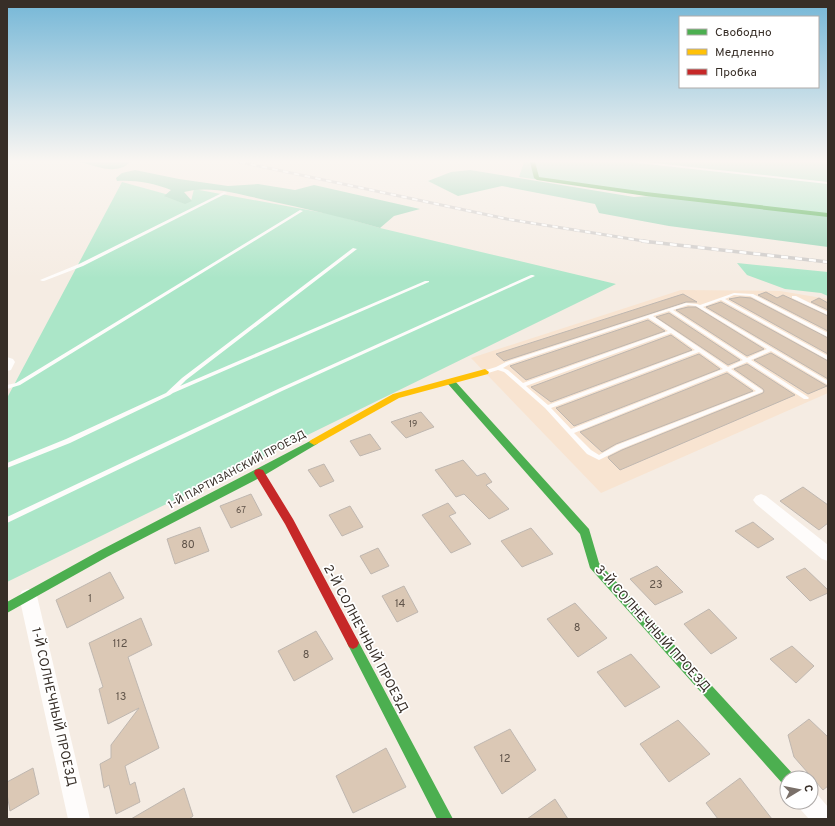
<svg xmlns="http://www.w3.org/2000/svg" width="835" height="826" font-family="Overpass,sans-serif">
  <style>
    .built { fill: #f8e4d1 }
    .green { fill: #abe6c8 }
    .forest { fill: #98d6b8 }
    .building { fill: #dbc8b5; stroke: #bfb7b0 }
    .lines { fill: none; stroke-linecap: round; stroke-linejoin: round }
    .lane { fill: #fefcfb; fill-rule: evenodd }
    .street { fill: #fefcfb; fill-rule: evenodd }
    .fast { fill: #4caf50; fill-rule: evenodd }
    .slow { fill: #ffc107; fill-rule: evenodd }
    .jam { fill: #c62828; fill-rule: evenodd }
    .rail-far1-casing { stroke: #cecbc9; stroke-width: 3 }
    .rail-casing { stroke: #cecbc9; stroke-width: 3.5 }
    .rail-far1 { stroke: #fff; stroke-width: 2; stroke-dasharray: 5.5; stroke-linecap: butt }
    .rail { stroke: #fff; stroke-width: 2.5; stroke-dasharray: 7; stroke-linecap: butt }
    .labels { text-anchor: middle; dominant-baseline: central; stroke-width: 3.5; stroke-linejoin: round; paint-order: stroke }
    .number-label { font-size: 9px; fill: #60544a }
    .street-label { font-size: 11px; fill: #372e27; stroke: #fff }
    .near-number-label { font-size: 11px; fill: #60544a }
    .near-street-label { font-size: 13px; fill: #372e27; stroke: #fff }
  </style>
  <rect width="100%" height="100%" fill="#f5ece3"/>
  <path class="built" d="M 681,290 L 780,291 L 828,299 L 828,393 L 601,493 L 471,358 Z"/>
  <path class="green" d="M 524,162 L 828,162 L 828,218 L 519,177 Z
    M 122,182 L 191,201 L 194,189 L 335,215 L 380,228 L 616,284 L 7,582 L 7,398 Z
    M 737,263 L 828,272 L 828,296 L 821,293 L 785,289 L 747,275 Z"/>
  <path class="forest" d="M 80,162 L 130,162 C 117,176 96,166 80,162 Z
    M 135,170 L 179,179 L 228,186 L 258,184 L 295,190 L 314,185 L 420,209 L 394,216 L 380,228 C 342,217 304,208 265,200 C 239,194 210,185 184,192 L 192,201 L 185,204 L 164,196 L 171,190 C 153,183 136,180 117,181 L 116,178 L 122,173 Z
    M 470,170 L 634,197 L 653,196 L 828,214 L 828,247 L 669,226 L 599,213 L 595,204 L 502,186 L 458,196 L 428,181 L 451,172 Z"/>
  <path class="building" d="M 766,292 L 777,298 L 783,295 L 828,316 L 828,331 L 758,295 Z
    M 683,294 L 697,302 L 686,302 L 504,361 L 496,354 Z
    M 740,297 L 751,298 L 828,338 L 828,354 L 729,299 Z
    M 819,298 L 828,303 L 828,310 L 811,302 Z
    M 721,302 L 828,361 L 828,379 L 706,307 Z
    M 688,307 L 696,307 L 764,349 L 747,356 L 676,310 Z
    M 669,313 L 740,360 L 728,365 L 656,317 Z
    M 648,320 L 665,331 L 526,380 L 510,366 Z
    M 671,335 L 692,350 L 551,402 L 531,387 Z
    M 771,353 L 827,386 L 808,394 L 754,360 Z
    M 699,354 L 720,369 L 574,426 L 556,408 Z
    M 747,364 L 795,395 L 620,470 L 609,459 L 608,457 L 622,450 L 763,393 L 764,391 L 763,389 L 734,369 Z
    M 727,373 L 753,391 L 616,444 L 602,452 L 580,432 Z
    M 421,412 L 434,427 L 406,438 L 391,422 Z
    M 370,434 L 381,449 L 360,456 L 350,441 Z
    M 463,460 L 477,476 L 485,473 L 492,482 L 486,485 L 509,509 L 489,519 L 464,494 L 456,497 L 435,470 Z
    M 324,464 L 334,481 L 320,487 L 308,470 Z
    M 803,487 L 828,505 L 828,523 L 819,530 L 780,501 Z
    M 251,494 L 262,515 L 231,528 L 220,506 Z
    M 448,503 L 456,513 L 449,516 L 471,544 L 451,553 L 422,515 Z
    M 350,506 L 363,527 L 342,536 L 329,515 Z
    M 753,522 L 774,539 L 758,548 L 735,531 Z
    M 200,527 L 209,551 L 175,564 L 167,539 Z
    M 531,528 L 553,554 L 522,567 L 501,541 Z
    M 378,548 L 389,566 L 371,574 L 360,556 Z
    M 657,566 L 683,592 L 655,605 L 630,579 Z
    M 805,568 L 828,590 L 828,593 L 810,601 L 786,577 Z
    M 110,572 L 124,598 L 67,628 L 56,600 Z
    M 404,586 L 418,612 L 397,622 L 382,596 Z
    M 575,603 L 607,638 L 578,657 L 547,619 Z
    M 709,609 L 737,638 L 711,654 L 684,624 Z
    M 141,618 L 152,645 L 128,657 L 159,748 L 125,766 L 130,785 L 135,782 L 140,802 L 116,814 L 109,785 L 104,788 L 100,764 L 111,758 L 111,745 L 139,708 L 108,724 L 99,689 L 103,687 L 89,643 Z
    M 316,631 L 333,659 L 294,681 L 278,651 Z
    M 792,646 L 814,666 L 796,683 L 770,659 Z
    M 631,654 L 660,687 L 625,707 L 597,672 Z
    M 809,719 L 828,737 L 828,786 L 823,790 L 794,757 L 788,735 Z
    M 678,720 L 710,754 L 669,782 L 640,744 Z
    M 510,729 L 536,770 L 502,794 L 474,747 Z
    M 386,748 L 406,787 L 353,813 L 336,776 Z
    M 33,768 L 39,794 L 10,811 L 7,794 L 7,782 Z
    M 740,778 L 772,819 L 718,819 L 706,803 Z
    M 184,788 L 193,816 L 189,819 L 131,819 Z
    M 555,799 L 568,819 L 527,819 Z"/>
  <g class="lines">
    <path class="lane" d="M 636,162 L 646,162 L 828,182 L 828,184 L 638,163 Z
      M 224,192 L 227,193 L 83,266 L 44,281 L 42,281 L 40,280 L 79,264 Z
      M 300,210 L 303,211 L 20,385 L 7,389 L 7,385 L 16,383 Z
      M 353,248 L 357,249 L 186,380 L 180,386 L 425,281 L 429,281 L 429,282 L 173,393 L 170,395 L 70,443 L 7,468 L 7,463 L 66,439 L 166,393 L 182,378 Z
      M 531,275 L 533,275 L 535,276 L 282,391 L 7,523 L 7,517 L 278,389 Z
      M 734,293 L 753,294 L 828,333 L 828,337 L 826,336 L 750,296 L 734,295 L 725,299 L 828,356 L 828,360 L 721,300 L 703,307 L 828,381 L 828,385 L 771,351 L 751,360 L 808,397 L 809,398 L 808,399 L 804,399 L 747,362 L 731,369 L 762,390 L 763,391 L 762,392 L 621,449 L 599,460 L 587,454 L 545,408 L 504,372 L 498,370 L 485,374 L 482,372 L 483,371 L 496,367 L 506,362 L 686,303 L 697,304 L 700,305 ZM 688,305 L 696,306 L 767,349 L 747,358 L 673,310 ZM 669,311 L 743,360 L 728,367 L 653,316 ZM 648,318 L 668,331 L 523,383 L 508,370 L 503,368 L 510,364 ZM 671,333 L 695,350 L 548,405 L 526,386 ZM 699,352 L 723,369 L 571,429 L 551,408 ZM 727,371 L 756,391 L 617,445 L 599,455 L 591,450 L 574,433 Z
      M 792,296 L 796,296 L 828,312 L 828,315 L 792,298 Z"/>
    <path class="street" d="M 7,357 L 13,359 L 15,362 L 11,370 L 7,371 Z
      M 761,494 L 766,496 L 828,545 L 828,561 L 822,559 L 756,504 L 753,500 L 756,496 Z
      M 28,589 L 34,591 L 37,596 L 90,819 L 68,819 L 19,596 L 22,591 Z
      M 811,792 L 817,794 L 828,807 L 828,819 L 809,819 L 801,810 L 798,802 L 811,802 Z"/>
    <path class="fast" d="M 530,162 L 535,162 L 539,177 L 646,192 L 828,213 L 828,217 L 646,196 L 537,180 L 534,178 Z
      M 451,379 L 454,380 L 589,529 L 599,563 L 792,773 L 794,778 L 787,778 L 787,785 L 782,783 L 590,568 L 580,534 L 448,384 L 447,382 L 448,380 Z
      M 314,439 L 319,442 L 317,444 L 263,476 L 107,557 L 7,613 L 7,602 L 99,551 Z
      M 353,637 L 357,639 L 453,819 L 437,819 L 349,647 L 347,643 L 349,639 Z"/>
    <path class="slow" d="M 485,369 L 489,372 L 488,374 L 399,398 L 317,444 L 314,445 L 309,442 L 311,440 L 393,394 Z"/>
    <path class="jam" d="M 259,469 L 263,470 L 293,519 L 357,639 L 359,643 L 357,647 L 353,649 L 349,647 L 285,524 L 254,473 L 255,470 Z"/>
    <g class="rail-far1-casing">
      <path id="rail-far1" d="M 240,162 L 507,219 L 650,242"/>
    </g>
    <g class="rail-casing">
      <path id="rail" d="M 642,241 L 828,262"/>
    </g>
    <use href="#rail-far1" class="rail-far1"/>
    <use href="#rail" class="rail"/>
  </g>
  <linearGradient id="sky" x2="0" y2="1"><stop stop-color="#75b7d7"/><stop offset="0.58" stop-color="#faf6f2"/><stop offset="1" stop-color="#faf6f2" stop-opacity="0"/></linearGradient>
  <rect width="835" height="278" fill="url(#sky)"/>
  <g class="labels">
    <g class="number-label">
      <text x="413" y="424">19</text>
      <text x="241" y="510">67</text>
    </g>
    <g class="street-label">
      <text transform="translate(237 470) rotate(-28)">1-Й ПАРТИЗАНСКИЙ ПРОЕЗД</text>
    </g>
    <g class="near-number-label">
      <text x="188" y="545">80</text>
      <text x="656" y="585">23</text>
      <text x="90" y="599">1</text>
      <text x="400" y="604">14</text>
      <text x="577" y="628">8</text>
      <text x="120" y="644">112</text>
      <text x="306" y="655">8</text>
      <text x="121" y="697">13</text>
      <text x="505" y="759">12</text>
    </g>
    <g class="near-street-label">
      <text transform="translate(652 629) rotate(48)">3-Й СОЛНЕЧНЫЙ ПРОЕЗД</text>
      <text transform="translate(365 639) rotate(62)">2-Й СОЛНЕЧНЫЙ ПРОЕЗД</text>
      <text transform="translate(53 707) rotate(77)">1-Й СОЛНЕЧНЫЙ ПРОЕЗД</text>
    </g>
  </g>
  <rect width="835" height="826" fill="none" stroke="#372e27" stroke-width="16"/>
  <rect x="679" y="16" width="140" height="72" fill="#ffffff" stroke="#afaba9"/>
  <rect x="687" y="29" width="20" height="6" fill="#4caf50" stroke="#afaba9"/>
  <text x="715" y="36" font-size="12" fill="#372e27">Свободно</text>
  <rect x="687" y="49" width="20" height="6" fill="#ffc107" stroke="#afaba9"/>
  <text x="715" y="56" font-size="12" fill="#372e27">Медленно</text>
  <rect x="687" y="69" width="20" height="6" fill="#c62828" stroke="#afaba9"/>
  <text x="715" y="76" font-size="12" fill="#372e27">Пробка</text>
  <g transform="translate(799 790) rotate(80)"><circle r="19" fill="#ffffff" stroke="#afaba9"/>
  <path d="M0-3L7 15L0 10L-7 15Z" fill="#7a7069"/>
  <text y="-6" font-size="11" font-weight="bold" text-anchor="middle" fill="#372e27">С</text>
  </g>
</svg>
